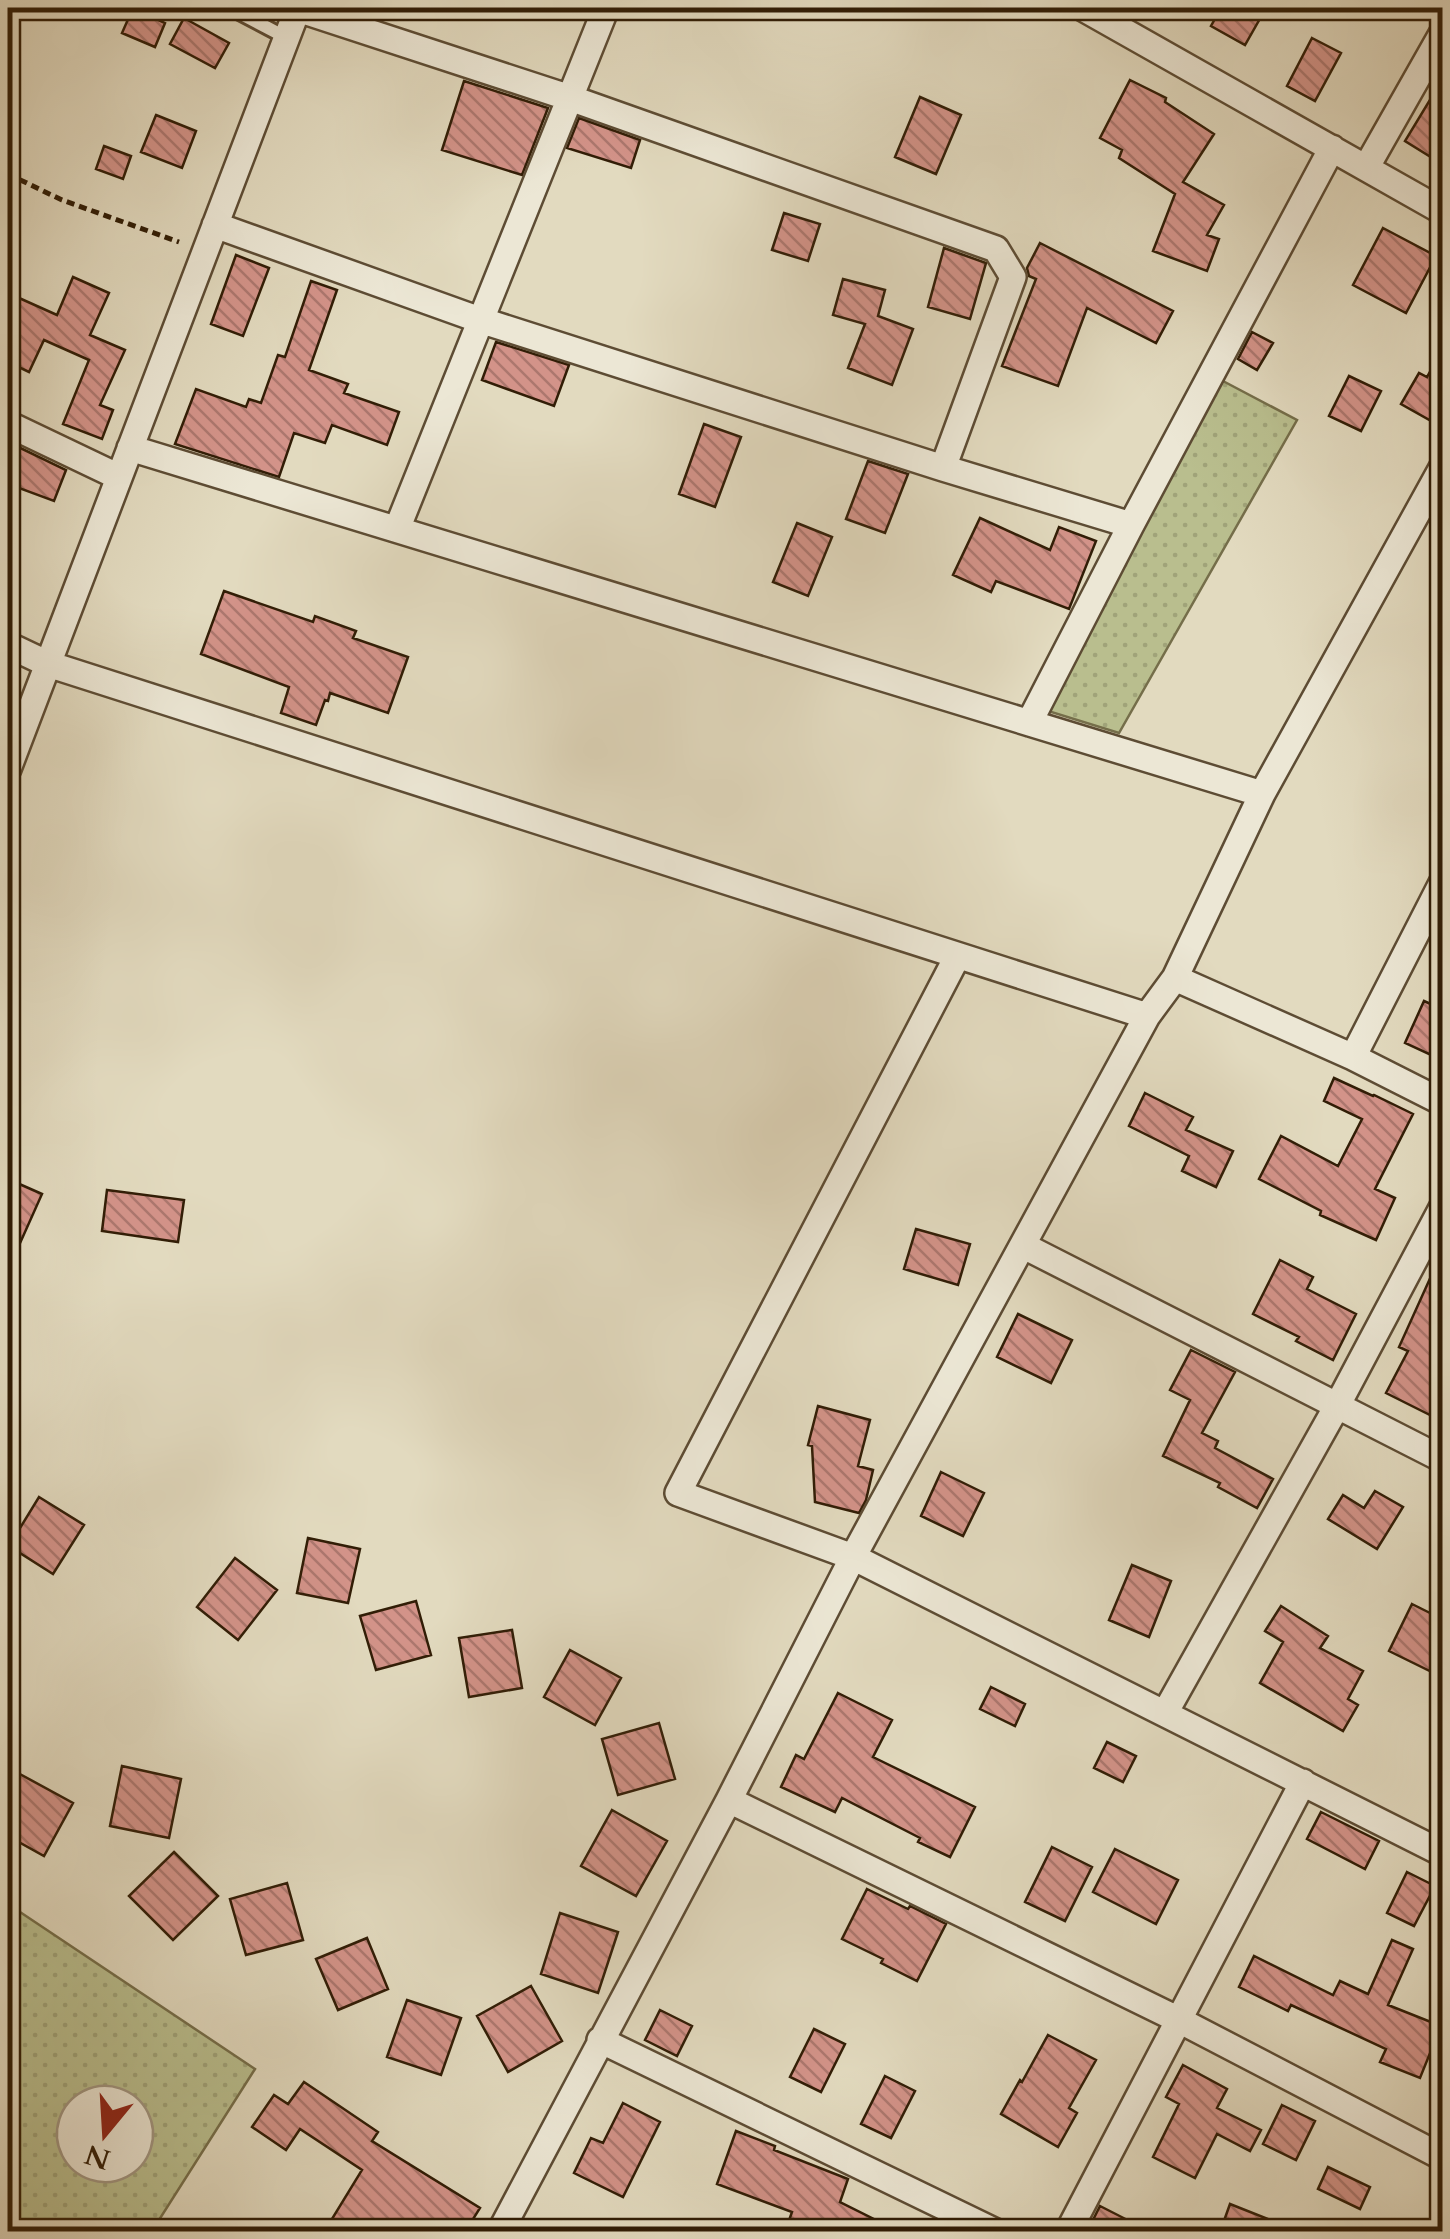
<svg xmlns="http://www.w3.org/2000/svg" width="1450" height="2239" font-family="Cardo,serif">
  <style>
    .grass { fill: url(#grass-dots); stroke: #756e4a; stroke-width: 2.5; fill-rule: evenodd }
    .building { fill: url(#building-back-hatch); stroke: #311d06; stroke-width: 2.5 }
    .lines { fill: none; stroke-linecap: round; stroke-linejoin: round }
    .lane-casing { stroke: #5d4c34; stroke-width: 18 }
    .street-casing { stroke: #5d4c34; stroke-width: 30 }
    .path { stroke: #311d06; stroke-width: 5; stroke-dasharray: 8 5; stroke-linecap: butt }
    .lane { stroke: #ece7d5; stroke-width: 12 }
    .street { stroke: #ece7d5; stroke-width: 25 }
  </style>
  <defs>
    <pattern id="grass-dots" width="8" height="8" patternUnits="userSpaceOnUse" patternTransform="scale(2.5)"><rect width="8" height="8" fill="#b9be8e"/><path d="M2 2h.1M6 6h.1" fill="none" stroke="#a0a379" stroke-width="1.8" stroke-linecap="round"/></pattern>
    <pattern id="building-back-hatch" width="6" height="6" patternUnits="userSpaceOnUse" patternTransform="scale(2.5)"><rect width="6" height="6" fill="#d39389"/><path d="M-1 5l2 2M0 0l6 6M5-1l2 2" fill="none" stroke="#ac776e"/></pattern>
  </defs>
  <rect width="100%" height="100%" fill="#e2dabf"/>
  <filter id="stains"><feTurbulence type="fractalNoise" baseFrequency=".002" numOctaves="4"/><feColorMatrix values="0 0 0 0 .2 0 0 0 0 .09 0 0 0 0 .02 0 0 0 .5 -.17"/></filter>
  <radialGradient id="worn" r=".72"><stop offset=".6" stop-color="#630" stop-opacity="0"/><stop offset="1" stop-color="#630" stop-opacity=".3"/></radialGradient>
  <path class="grass" d="M 1204,371 L 1297,420 L 1119,733 L 1048,711 Z
    M 8,1904 L 255,2069 L 152,2231 L 8,2231 ZM 75,2104 L 135,2104 L 135,2164 L 75,2164 Z"/>
  <path class="building" d="M 133,8 L 165,23 L 155,47 L 122,33 Z
    M 1221,8 L 1266,8 L 1245,45 L 1211,26 Z
    M 184,18 L 229,43 L 215,68 L 170,44 Z
    M 1312,38 L 1341,53 L 1315,101 L 1287,86 Z
    M 1130,80 L 1166,98 L 1165,102 L 1214,134 L 1183,182 L 1224,205 L 1207,235 L 1219,239 L 1207,271 L 1153,251 L 1175,194 L 1119,158 L 1122,150 L 1100,138 Z
    M 1442,80 L 1442,164 L 1405,141 Z
    M 464,81 L 548,108 L 522,175 L 442,150 Z
    M 920,97 L 961,115 L 936,174 L 895,157 Z
    M 156,115 L 196,131 L 182,168 L 141,152 Z
    M 579,118 L 640,140 L 631,168 L 567,148 Z
    M 104,146 L 131,156 L 123,179 L 96,169 Z
    M 784,213 L 820,224 L 808,261 L 772,250 Z
    M 1383,228 L 1436,256 L 1406,313 L 1353,285 Z
    M 1040,243 L 1173,311 L 1156,343 L 1087,308 L 1058,386 L 1002,366 L 1036,279 L 1029,276 L 1027,268 Z
    M 944,248 L 986,263 L 970,319 L 928,307 Z
    M 236,255 L 269,268 L 243,336 L 211,324 Z
    M 73,277 L 109,293 L 90,335 L 125,350 L 100,405 L 113,410 L 102,439 L 63,424 L 89,360 L 44,340 L 29,372 L 8,362 L 8,293 L 57,315 Z
    M 843,279 L 885,290 L 878,316 L 913,329 L 892,385 L 848,368 L 865,324 L 833,315 Z
    M 311,281 L 337,290 L 309,370 L 348,384 L 344,393 L 399,412 L 387,445 L 332,425 L 325,443 L 294,433 L 279,477 L 175,444 L 196,389 L 246,407 L 249,399 L 261,403 L 278,355 L 285,357 Z
    M 1252,332 L 1273,343 L 1257,370 L 1238,359 Z
    M 496,342 L 569,365 L 554,406 L 482,380 Z
    M 1442,350 L 1442,427 L 1401,404 L 1419,373 L 1427,377 Z
    M 1349,376 L 1381,391 L 1361,431 L 1329,416 Z
    M 704,424 L 741,437 L 715,507 L 679,494 Z
    M 8,442 L 66,470 L 54,501 L 8,484 Z
    M 868,461 L 908,474 L 885,533 L 846,519 Z
    M 980,518 L 1050,550 L 1059,527 L 1096,541 L 1069,609 L 996,581 L 991,592 L 953,575 Z
    M 797,523 L 832,537 L 808,596 L 773,582 Z
    M 224,591 L 313,622 L 315,616 L 356,631 L 353,638 L 408,657 L 388,713 L 330,693 L 328,701 L 325,700 L 316,725 L 281,713 L 289,687 L 201,654 Z
    M 1424,1001 L 1442,1009 L 1442,1060 L 1405,1043 Z
    M 1334,1078 L 1373,1096 L 1374,1095 L 1413,1114 L 1375,1189 L 1395,1198 L 1376,1240 L 1320,1215 L 1321,1211 L 1259,1179 L 1281,1136 L 1338,1166 L 1362,1119 L 1324,1101 Z
    M 1145,1093 L 1193,1117 L 1186,1130 L 1233,1151 L 1216,1187 L 1182,1171 L 1189,1156 L 1129,1126 Z
    M 8,1179 L 42,1194 L 8,1270 Z
    M 107,1190 L 184,1200 L 178,1242 L 102,1231 Z
    M 916,1229 L 970,1244 L 958,1285 L 904,1269 Z
    M 1442,1252 L 1442,1421 L 1386,1393 L 1408,1351 L 1399,1347 Z
    M 1280,1260 L 1313,1277 L 1307,1289 L 1356,1314 L 1333,1360 L 1296,1341 L 1299,1337 L 1253,1314 Z
    M 1018,1314 L 1072,1340 L 1051,1383 L 997,1357 Z
    M 1191,1350 L 1235,1372 L 1202,1433 L 1218,1441 L 1215,1448 L 1273,1479 L 1257,1508 L 1218,1487 L 1220,1483 L 1163,1456 L 1190,1400 L 1170,1390 Z
    M 818,1406 L 870,1420 L 858,1466 L 873,1470 L 866,1500 L 859,1513 L 815,1502 L 812,1446 L 808,1445 Z
    M 941,1472 L 984,1493 L 963,1536 L 921,1516 Z
    M 1375,1491 L 1403,1507 L 1377,1549 L 1328,1519 L 1343,1495 L 1364,1508 Z
    M 39,1497 L 84,1525 L 53,1574 L 9,1546 Z
    M 308,1538 L 360,1549 L 348,1603 L 297,1593 Z
    M 235,1558 L 277,1590 L 238,1640 L 197,1607 Z
    M 1132,1565 L 1171,1581 L 1149,1637 L 1109,1620 Z
    M 416,1601 L 431,1655 L 376,1670 L 360,1616 Z
    M 1412,1604 L 1442,1619 L 1442,1677 L 1389,1651 Z
    M 1281,1606 L 1328,1636 L 1320,1648 L 1363,1671 L 1348,1699 L 1358,1705 L 1343,1731 L 1260,1683 L 1283,1642 L 1265,1631 Z
    M 512,1630 L 522,1688 L 469,1697 L 459,1638 Z
    M 570,1650 L 621,1678 L 595,1725 L 544,1697 Z
    M 991,1687 L 1025,1704 L 1015,1726 L 980,1709 Z
    M 838,1693 L 892,1720 L 873,1757 L 975,1807 L 950,1857 L 918,1842 L 920,1838 L 842,1798 L 835,1812 L 781,1787 L 796,1755 L 804,1759 Z
    M 659,1723 L 675,1779 L 618,1795 L 602,1739 Z
    M 1107,1742 L 1136,1756 L 1123,1782 L 1094,1768 Z
    M 122,1766 L 181,1779 L 169,1838 L 110,1826 Z
    M 18,1773 L 73,1803 L 44,1856 L 8,1836 L 8,1793 Z
    M 612,1810 L 667,1841 L 636,1896 L 581,1866 Z
    M 1321,1812 L 1379,1841 L 1365,1869 L 1307,1839 Z
    M 1052,1847 L 1092,1867 L 1065,1921 L 1025,1902 Z
    M 1115,1849 L 1178,1880 L 1156,1924 L 1093,1892 Z
    M 174,1852 L 218,1896 L 173,1940 L 129,1896 Z
    M 1407,1872 L 1435,1886 L 1414,1926 L 1387,1913 Z
    M 287,1883 L 303,1940 L 246,1955 L 230,1899 Z
    M 867,1889 L 908,1909 L 910,1906 L 946,1924 L 917,1981 L 881,1963 L 883,1959 L 842,1939 Z
    M 560,1913 L 618,1932 L 598,1993 L 541,1974 Z
    M 367,1938 L 388,1989 L 338,2010 L 316,1959 Z
    M 1392,1940 L 1413,1949 L 1388,2005 L 1441,2026 L 1420,2078 L 1380,2062 L 1386,2049 L 1291,2005 L 1288,2011 L 1239,1987 L 1254,1956 L 1333,1995 L 1340,1981 L 1368,1994 Z
    M 531,1986 L 562,2041 L 508,2072 L 477,2016 Z
    M 407,2000 L 461,2018 L 441,2075 L 387,2057 Z
    M 660,2010 L 692,2026 L 677,2056 L 645,2040 Z
    M 814,2029 L 845,2044 L 821,2092 L 790,2077 Z
    M 1048,2035 L 1096,2060 L 1069,2108 L 1077,2113 L 1058,2147 L 1001,2114 L 1020,2080 L 1022,2082 Z
    M 1183,2065 L 1227,2089 L 1217,2108 L 1261,2130 L 1250,2151 L 1217,2134 L 1195,2178 L 1153,2157 L 1179,2104 L 1166,2097 Z
    M 885,2076 L 915,2091 L 891,2138 L 861,2124 Z
    M 304,2082 L 378,2132 L 372,2141 L 480,2208 L 465,2232 L 324,2232 L 362,2170 L 300,2129 L 286,2150 L 252,2127 L 274,2095 L 288,2104 Z
    M 623,2103 L 660,2122 L 623,2197 L 574,2173 L 591,2138 L 603,2143 Z
    M 1282,2105 L 1315,2121 L 1296,2160 L 1263,2144 Z
    M 736,2131 L 775,2146 L 774,2150 L 848,2179 L 840,2202 L 900,2232 L 785,2232 L 792,2212 L 717,2184 Z
    M 1328,2167 L 1370,2187 L 1360,2209 L 1318,2189 Z
    M 1230,2204 L 1296,2230 L 1296,2232 L 1220,2232 Z
    M 1100,2206 L 1151,2232 L 1087,2232 Z"/>
  <g class="lines">
    <g class="lane-casing">
      <path id="lane" d="M 230,8 L 287,38"/>
    </g>
    <g class="street-casing">
      <path id="street" d="M 1083,8 L 1442,211
        M 298,9 L 570,98 L 996,249 L 1013,277 L 943,468
        M 1366,168 L 1442,34
        M 215,225 L 480,320 L 943,468 L 1131,525
        M 8,424 L 119,477
        M 130,448 L 1262,794 L 1175,978
        M 397,529 L 606,8
        M 8,645 L 48,664 L 1147,1016 L 1175,978 L 1353,1057 L 1442,1102
        M 1029,723 L 1131,525 L 1332,148
        M 8,769 L 298,8
        M 1262,794 L 1442,468
        M 957,957 L 678,1493 L 853,1557 L 1442,1853
        M 1353,1057 L 1442,883
        M 1024,1246 L 1442,1459
        M 1165,1713 L 1337,1406 L 1442,1208
        M 729,1800 L 1179,2020 L 1442,2157
        M 600,2040 L 996,2232
        M 500,2232 L 729,1800 L 853,1557 L 1147,1016
        M 1068,2232 L 1303,1782"/>
    </g>
    <path class="path" d="M 8,174 L 62,200 L 179,242"/>
    <use href="#lane" class="lane"/>
    <use href="#street" class="street"/>
  </g>
  <rect width="1450" height="2239" fill="none" stroke="#e2dabf" stroke-width="40"/>
  <rect x="10" y="10" width="1430" height="2219" fill="none" stroke="#311d06" stroke-width="5"/>
  <rect x="20" y="20" width="1410" height="2199" fill="none" stroke="#311d06" stroke-width="2.5"/>
  <g transform="translate(105 2134) rotate(198)"><circle r="48" fill="#ece7d5" stroke="#a19682" stroke-width="2.5"/>
  <path d="M0-8L18 38L0 25L-18 38Z" fill="#8f2418"/>
  <text y="-15" font-size="28" font-weight="bold" text-anchor="middle" fill="#311d06">N</text>
  </g>
  <rect width="100%" height="100%" filter="url(#stains)"/>
  <rect width="100%" height="100%" fill="url(#worn)"/>
</svg>
